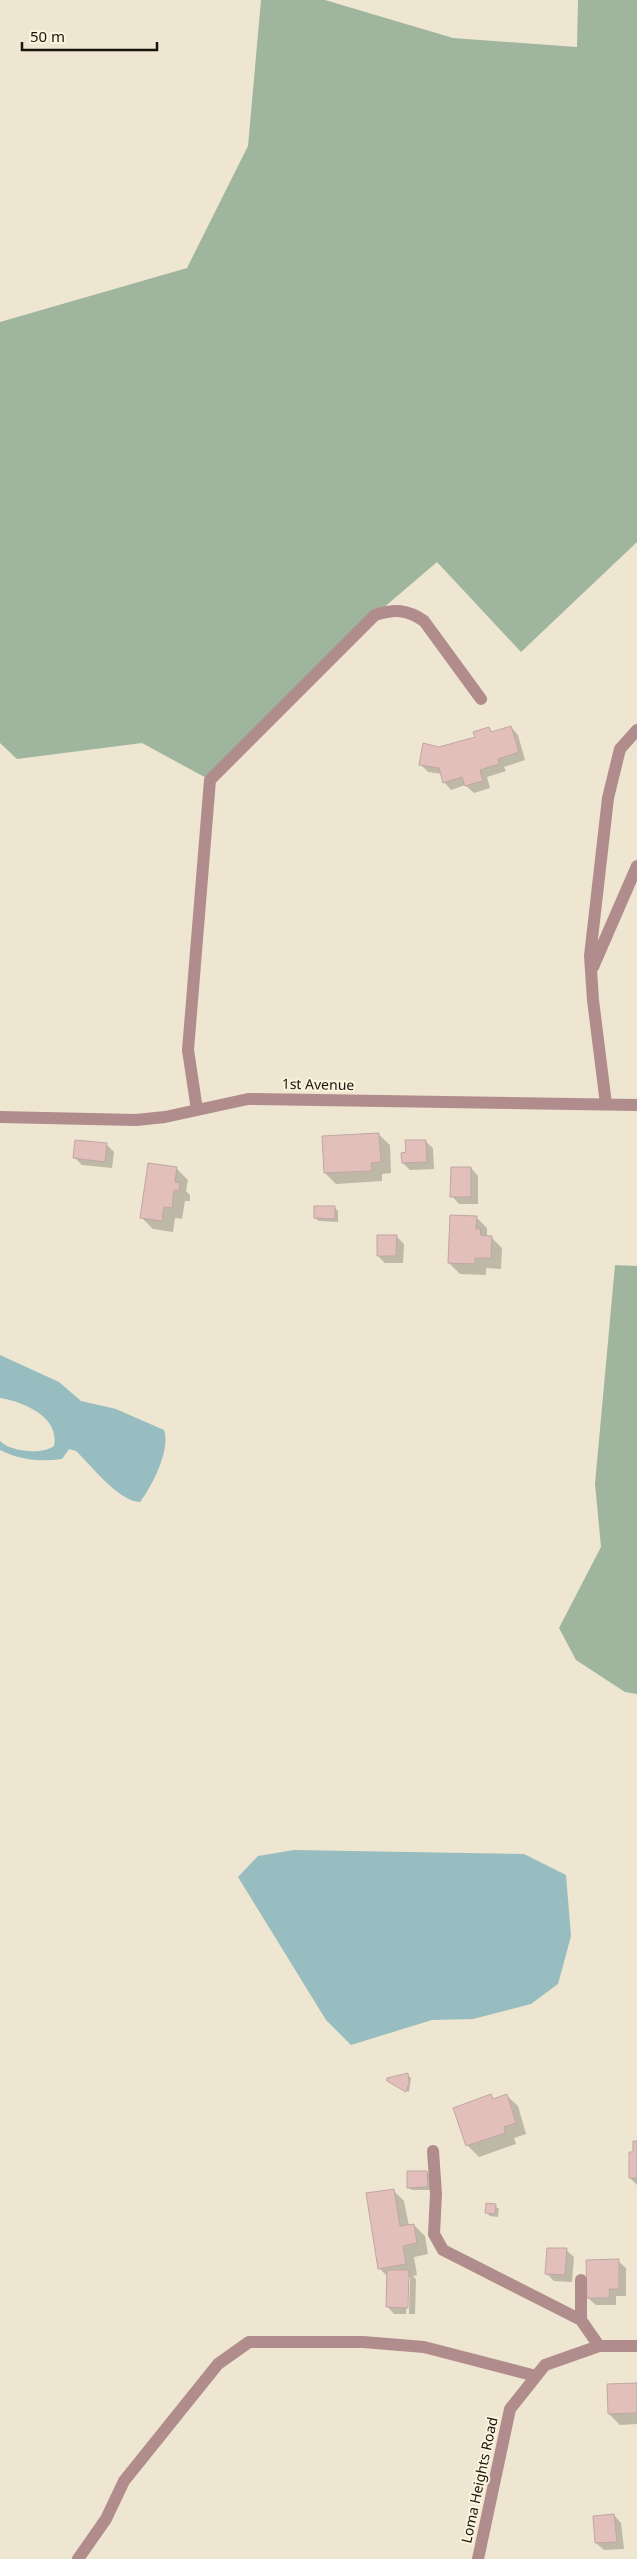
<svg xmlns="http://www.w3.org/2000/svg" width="637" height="2559" font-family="'Noto Sans',sans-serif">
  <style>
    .forest { fill: #9fb59d }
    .water { fill: #97bdc0 }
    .shadow { fill: #0003; fill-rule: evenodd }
    .building { fill: #e2bfbb; stroke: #c0a7a4 }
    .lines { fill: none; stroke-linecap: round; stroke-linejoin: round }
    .minor { stroke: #b18c8d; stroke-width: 12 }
    .labels { text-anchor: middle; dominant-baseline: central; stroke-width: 4; stroke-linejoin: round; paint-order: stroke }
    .street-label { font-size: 14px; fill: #17150d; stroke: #fbf3dd }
  </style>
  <rect width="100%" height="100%" fill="#eee6d0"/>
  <path class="forest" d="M 261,0 L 325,0 L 453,38 L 577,47 L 578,0 L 637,0 L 637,542 L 521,652 L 437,562 L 375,615 L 210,780 L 142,743 L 17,759 L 0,743 L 0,322 L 187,268 L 248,146 Z
    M 615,1265 L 637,1266 L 637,1694 L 625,1692 L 576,1660 L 559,1628 L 601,1547 L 595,1484 Z"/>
  <path class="water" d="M 0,1355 L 59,1382 L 81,1401 L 116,1409 L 164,1430 C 171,1449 152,1487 140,1502 C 118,1501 92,1466 76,1451 L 69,1449 L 62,1459 C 40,1462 20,1460 0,1450 L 0,1441 C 11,1452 42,1455 54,1446 C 60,1417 24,1402 0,1398 Z
    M 294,1850 L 524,1854 L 566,1875 L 571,1936 L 558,1984 L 531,2004 L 473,2019 L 432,2020 L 351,2045 L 326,2020 L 238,1877 L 258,1856 Z"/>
  <path class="shadow" d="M 511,727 L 518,735 L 525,760 L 504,767 L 506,771 L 487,777 L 490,788 L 474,793 L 465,785 L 451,790 L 444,782 L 442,774 L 428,772 L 420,764 L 439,748 L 477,738 L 489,728 L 493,733 Z
    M 378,1134 L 390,1145 L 391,1173 L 382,1174 L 382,1181 L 336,1184 L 325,1173 Z
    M 425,1141 L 433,1148 L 434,1169 L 410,1170 L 403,1163 L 407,1154 Z
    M 106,1144 L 114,1152 L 112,1168 L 82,1165 L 75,1158 Z
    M 176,1168 L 188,1180 L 186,1191 L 190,1195 L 190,1201 L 185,1201 L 182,1219 L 175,1218 L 173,1232 L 153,1229 L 142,1218 Z
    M 471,1168 L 478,1176 L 478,1204 L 459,1204 L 452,1196 Z
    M 334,1207 L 338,1211 L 338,1222 L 319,1221 L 315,1218 Z
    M 476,1217 L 487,1228 L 487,1237 L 491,1237 L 502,1248 L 501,1269 L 486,1268 L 486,1275 L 460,1274 L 449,1263 Z
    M 396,1236 L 404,1244 L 403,1263 L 385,1263 L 378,1256 Z
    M 408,2075 L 411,2078 L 409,2092 L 390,2081 Z
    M 506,2095 L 518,2106 L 526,2134 L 514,2138 L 516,2144 L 479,2157 L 468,2146 L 454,2108 L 490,2096 L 494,2100 Z
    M 637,2142 L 637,2185 L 630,2178 Z
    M 427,2172 L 430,2175 L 431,2190 L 412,2190 L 408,2187 Z
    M 393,2190 L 404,2201 L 409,2226 L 414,2225 L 425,2236 L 428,2254 L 414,2257 L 417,2275 L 413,2276 L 416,2279 L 415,2314 L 394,2314 L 387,2306 L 388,2277 L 379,2268 ZM 408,2277 L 410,2277 L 409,2314 L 406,2314 Z
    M 495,2206 L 499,2209 L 498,2217 L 490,2216 L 487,2213 Z
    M 566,2250 L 574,2257 L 572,2282 L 554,2281 L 547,2274 Z
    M 618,2261 L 626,2268 L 626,2296 L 616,2296 L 616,2305 L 596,2305 L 588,2298 Z
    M 637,2384 L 637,2424 L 620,2425 L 609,2414 Z
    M 614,2515 L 621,2523 L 624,2549 L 604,2550 L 596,2543 Z"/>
  <path class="building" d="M 511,726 L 519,752 L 498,759 L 499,764 L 480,770 L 483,781 L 465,786 L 462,777 L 443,783 L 439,768 L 419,765 L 423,743 L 439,747 L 475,737 L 473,732 L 489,727 L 491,732 Z
    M 379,1133 L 381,1162 L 371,1163 L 372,1171 L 324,1173 L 322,1136 Z
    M 75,1140 L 107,1143 L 105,1162 L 73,1158 Z
    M 405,1140 L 426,1140 L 427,1162 L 402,1163 L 401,1153 L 406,1152 Z
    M 148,1163 L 177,1167 L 175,1182 L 180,1183 L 179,1191 L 174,1190 L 172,1208 L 164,1207 L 162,1221 L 140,1218 Z
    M 451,1167 L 471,1167 L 471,1197 L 450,1197 Z
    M 314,1206 L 335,1206 L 335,1219 L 314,1218 Z
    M 450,1215 L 477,1216 L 476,1229 L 481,1229 L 480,1235 L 492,1236 L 491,1258 L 475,1258 L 475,1264 L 448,1263 Z
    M 377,1235 L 397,1235 L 396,1256 L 377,1256 Z
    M 408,2073 L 409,2083 L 406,2092 L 387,2081 L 387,2078 Z
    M 491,2094 L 493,2099 L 507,2094 L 516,2123 L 504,2127 L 505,2133 L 466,2146 L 453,2108 Z
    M 633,2141 L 637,2141 L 637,2178 L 629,2178 L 629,2152 L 633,2152 Z
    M 407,2171 L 427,2171 L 428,2187 L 407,2188 Z
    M 394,2189 L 400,2226 L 414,2224 L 417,2243 L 403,2246 L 406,2264 L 378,2269 L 366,2193 Z
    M 486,2203 L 496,2204 L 495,2214 L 485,2213 Z
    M 547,2248 L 567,2248 L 565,2275 L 545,2274 Z
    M 619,2259 L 619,2289 L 609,2289 L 610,2298 L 587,2298 L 586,2260 Z
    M 387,2270 L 409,2270 L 408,2308 L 386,2307 Z
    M 637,2383 L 637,2413 L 608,2414 L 607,2384 Z
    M 614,2514 L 617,2542 L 595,2543 L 593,2516 Z"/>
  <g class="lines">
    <path class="minor" d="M 593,967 L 637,866
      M 606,1104 L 593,1000 L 590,956 L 608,798 L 620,749 L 637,730
      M 197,1110 L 188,1050 L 210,780 L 375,615 C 395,609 407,609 424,621 L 481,699
      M 0,1117 L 136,1120 L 165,1117 L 248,1099 L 637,1105
      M 433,2151 L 436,2194 L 434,2234 L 443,2250 L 581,2320 L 599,2346
      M 581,2320 L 581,2280
      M 78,2559 L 106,2519 L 124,2481 L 218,2364 L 249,2342 L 363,2342 L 424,2347 L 536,2376
      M 478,2559 L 510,2409 L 545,2365 L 599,2346 L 637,2346"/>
  </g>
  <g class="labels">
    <g class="street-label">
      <text transform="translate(318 1084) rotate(1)">1st Avenue</text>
      <text transform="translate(479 2480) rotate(-78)">Loma Heights Road</text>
    </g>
  </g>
  <path d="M22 42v8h135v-8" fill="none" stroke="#17150d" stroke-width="2.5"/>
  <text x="30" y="42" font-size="15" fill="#17150d" stroke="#fbf3dd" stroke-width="4" paint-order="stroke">50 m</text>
</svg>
